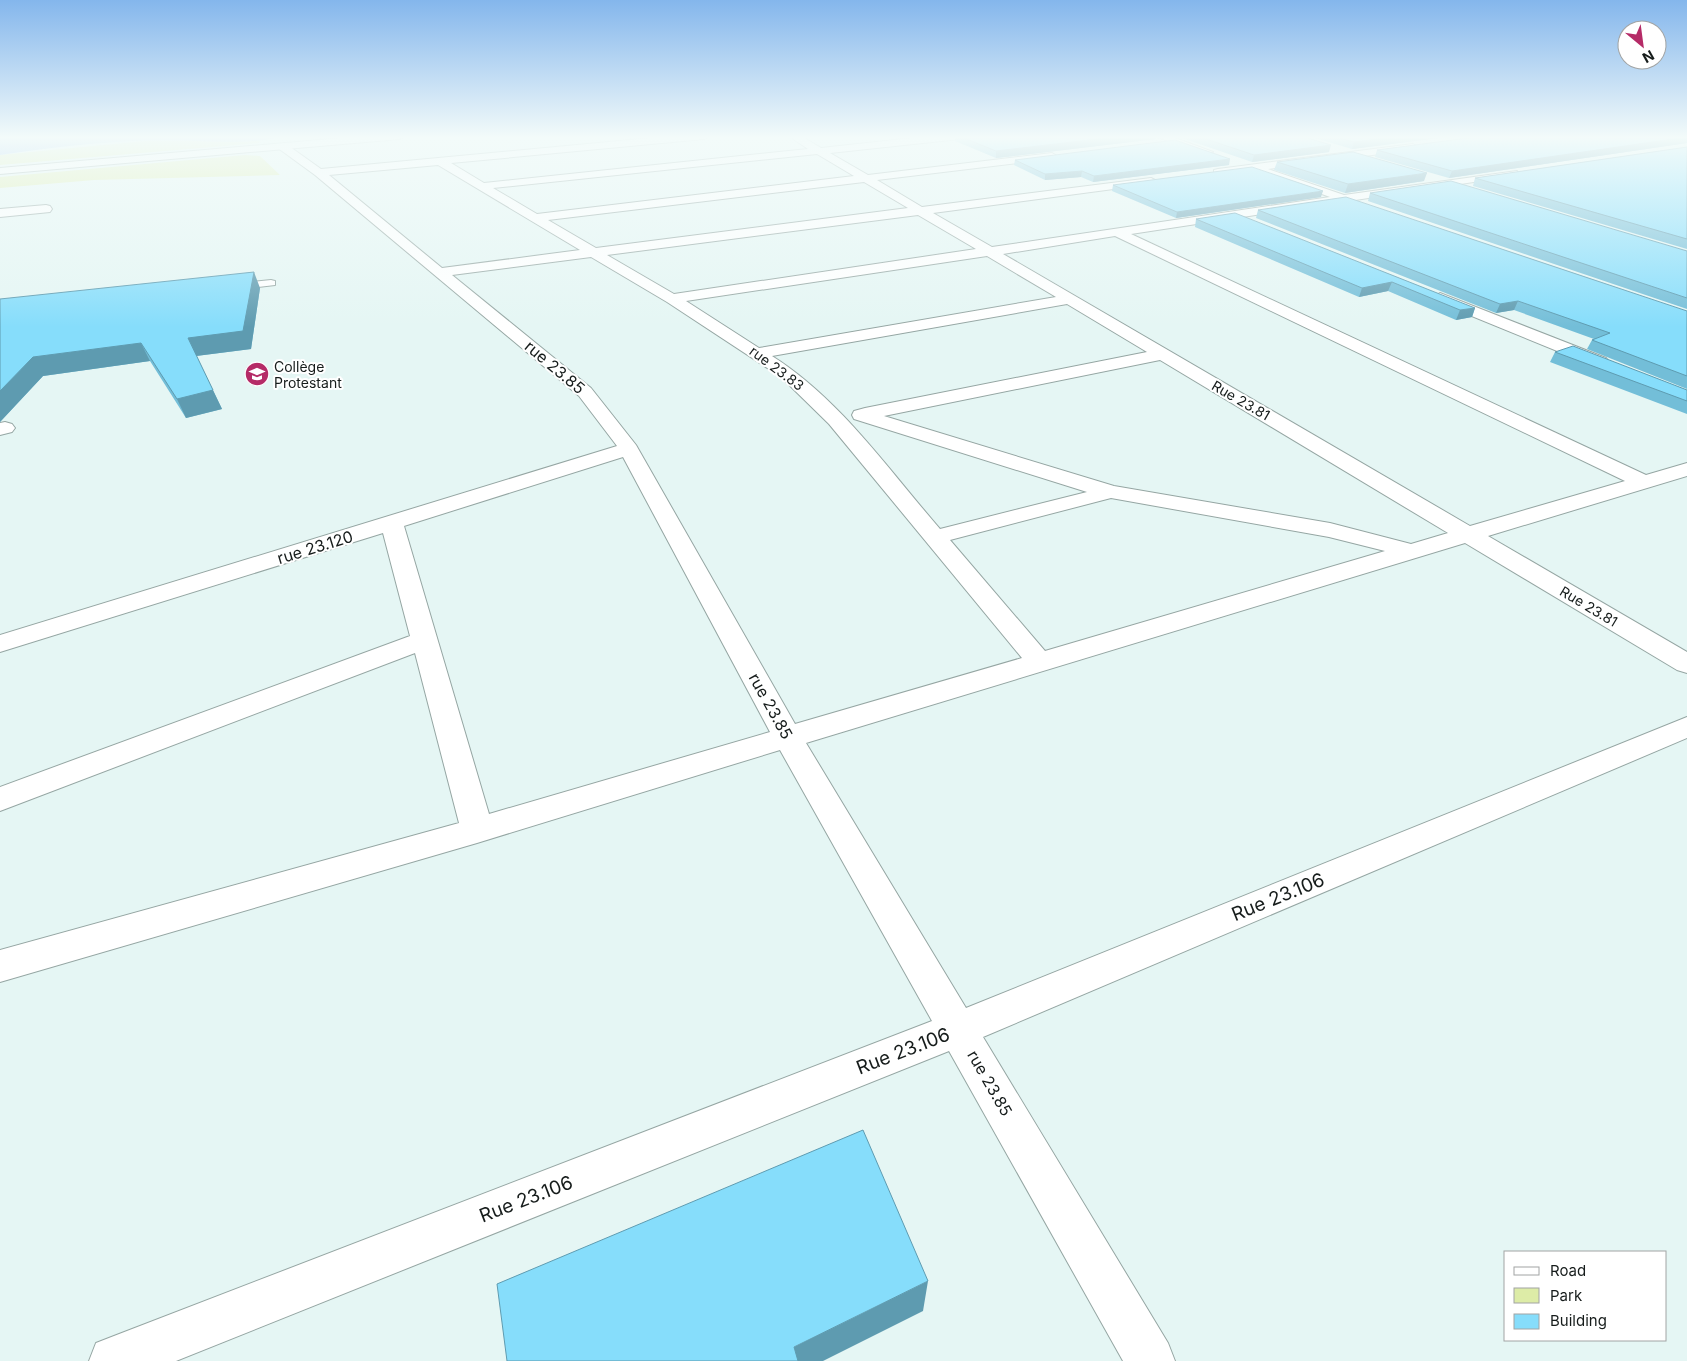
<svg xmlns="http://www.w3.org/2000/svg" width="1687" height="1361" font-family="Inter,sans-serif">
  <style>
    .green { fill: #ddeca7 }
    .water { fill: #8fb9f2 }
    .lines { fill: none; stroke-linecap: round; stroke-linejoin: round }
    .service-casing { stroke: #95a6a3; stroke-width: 2 }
    .minor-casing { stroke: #95a6a3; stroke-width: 2 }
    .tertiary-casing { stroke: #95a6a3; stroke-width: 2 }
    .service { fill: #fff; fill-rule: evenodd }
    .minor { fill: #fff; fill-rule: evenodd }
    .tertiary { fill: #fff; fill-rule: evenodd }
    .wall { fill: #73bed8 }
    .shaded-wall { fill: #5e9bb0 }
    .building { fill: #86ddfb; stroke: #5e9bb0 }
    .labels { text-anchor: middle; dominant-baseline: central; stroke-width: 4; stroke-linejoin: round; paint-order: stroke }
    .far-poi-label { font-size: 14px; fill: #161c1b; stroke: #fff; text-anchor: start }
    .far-street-label { font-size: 14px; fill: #161c1b; stroke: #fff }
    .street-label { font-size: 16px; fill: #161c1b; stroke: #fff }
    .near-street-label { font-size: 19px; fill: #161c1b; stroke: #fff }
  </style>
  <rect width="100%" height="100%" fill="#e5f6f4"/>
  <path class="green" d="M 260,139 L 259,143 L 0,165 L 0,155 L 144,141 Z
    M 245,155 L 260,156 L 280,175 L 94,180 L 0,188 L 0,177 Z"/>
  <path class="water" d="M 0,136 L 283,136 C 247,146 205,140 168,140 C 112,140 55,147 0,155 Z"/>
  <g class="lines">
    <g class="service-casing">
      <path id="service" d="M 271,280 L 275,281 L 275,285 L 233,290 L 228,287 L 233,284 Z"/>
    </g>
    <g class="minor-casing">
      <path id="minor" d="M 672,136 L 709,136 L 704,139 L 451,163 L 484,183 L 808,149 L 789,136 L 801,136 L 821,148 L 931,136 L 965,136 L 960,139 L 830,153 L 868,175 L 1052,153 L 1057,156 L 1052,159 L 877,180 L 922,207 L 1151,178 L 1157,181 L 1151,184 L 933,213 L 992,247 L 1330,197 L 1256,170 L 1214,174 L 1214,170 L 1218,169 L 1413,144 L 1418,147 L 1417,149 L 1268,169 L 1344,195 L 1517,171 L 1517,175 L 1513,176 L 1131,234 L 1646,475 L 1687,463 L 1687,476 L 1488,536 L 1687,652 L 1687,673 L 1677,670 L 1465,543 L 806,743 L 966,1008 L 1687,717 L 1687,738 L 983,1037 L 1168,1343 L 1175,1361 L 1123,1361 L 949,1051 L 176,1361 L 89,1361 L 96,1343 L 114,1336 L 932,1021 L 780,750 L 477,843 L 0,982 L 0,950 L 459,823 L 415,653 L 0,811 L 0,787 L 410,636 L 383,533 L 0,652 L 0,635 L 617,446 L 579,396 L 315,175 L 278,148 L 278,144 L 286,144 L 321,169 ZM 817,154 L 854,176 L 537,214 L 493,188 ZM 438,165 L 580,250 L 442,268 L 329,175 ZM 864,182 L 908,208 L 596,248 L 548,220 ZM 918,215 L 976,249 L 674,294 L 607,255 ZM 1115,236 L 1625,481 L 1470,526 L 1003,254 ZM 987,256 L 1056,297 L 759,348 L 686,301 ZM 591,257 L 667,302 L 781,377 L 829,424 L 1022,658 L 795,724 L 636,445 L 591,388 L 452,275 ZM 1067,304 L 1147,352 L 865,408 L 854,411 L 852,415 L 854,419 L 1087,492 L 940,529 C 888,469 839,398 772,356 ZM 1160,360 L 1448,533 L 1411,544 L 1330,523 L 1114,486 L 884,416 ZM 623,457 L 770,732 L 489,814 L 404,526 ZM 1111,498 L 1329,537 L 1385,551 L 1045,651 L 950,540 Z
        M 1155,136 L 1170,136 L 1213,152 L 1208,155 L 1204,154 Z
        M 46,205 L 50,206 L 52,209 L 50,212 L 0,217 L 0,209 Z
        M 1440,293 L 1606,358 L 1609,362 L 1606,366 L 1594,366 L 1435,301 L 1432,298 Z
        M 5,422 L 12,424 L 15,428 L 12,432 L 0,435 L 0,423 Z"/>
    </g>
    <g class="tertiary-casing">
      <path id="tertiary" d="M 365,136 L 405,136 L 400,139 L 0,174 L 0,168 Z"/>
    </g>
    <use href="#service" class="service"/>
    <use href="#minor" class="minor"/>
    <use href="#tertiary" class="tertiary"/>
  </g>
  <path class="wall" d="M 955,136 L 1156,136 L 1156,139 L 996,158 L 955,141 Z
    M 1176,136 L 1301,136 L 1329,152 L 1252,162 Z
    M 1308,136 L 1454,136 L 1352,149 Z
    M 1687,136 L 1687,143 L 1449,178 L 1375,157 L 1377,150 Z
    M 1687,147 L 1687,249 L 1473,186 L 1475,178 Z
    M 1015,160 L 1229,165 L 1093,182 L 1081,177 L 1045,180 L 1014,165 Z
    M 1277,162 L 1424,181 L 1345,193 L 1274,170 Z
    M 1113,185 L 1321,197 L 1176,218 L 1112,191 Z
    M 1370,193 L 1687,251 L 1687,309 L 1368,201 Z
    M 1258,210 L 1687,311 L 1687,389 L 1587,349 L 1592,340 L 1594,339 L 1514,310 L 1496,313 L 1256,218 Z
    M 1196,219 L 1475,308 L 1472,317 L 1456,320 L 1388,291 L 1359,297 L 1195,227 Z
    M 260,288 L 251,349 L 196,356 L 222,409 L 186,418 L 150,361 L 43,376 L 0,422 L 0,299 Z
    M 1555,352 L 1687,390 L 1687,414 L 1550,362 Z"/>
  <path class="shaded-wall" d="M 1123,136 L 1156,136 L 1156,139 L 996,158 L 996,151 Z
    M 1404,136 L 1454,136 L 1352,149 L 1354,142 Z
    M 1687,137 L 1687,143 L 1449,178 L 1452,171 Z
    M 1331,145 L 1329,152 L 1252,162 L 1254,155 Z
    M 1230,159 L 1229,165 L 1093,182 L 1094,176 Z
    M 1082,171 L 1081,177 L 1045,180 L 1045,174 Z
    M 1427,173 L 1424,181 L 1345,193 L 1348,184 Z
    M 1323,191 L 1321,197 L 1176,218 L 1177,212 Z
    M 254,272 L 260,288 L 251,349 L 196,356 L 188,338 Z
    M 1392,282 L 1388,291 L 1359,297 L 1362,288 Z
    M 1518,301 L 1514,310 L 1496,313 L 1500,304 Z
    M 1475,308 L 1472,317 L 1456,320 L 1460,310 Z
    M 141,343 L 150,361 L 43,376 L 0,422 L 0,391 L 33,357 Z
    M 213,390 L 222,409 L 186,418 L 177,399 Z
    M 928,1281 L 923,1311 L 823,1361 L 796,1361 L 794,1347 Z"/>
  <path class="building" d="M 959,136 L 1123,136 L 996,151 Z
    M 1197,136 L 1301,136 L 1331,145 L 1254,155 Z
    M 1332,136 L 1404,136 L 1354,142 Z
    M 1483,136 L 1687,136 L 1687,137 L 1452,171 L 1377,150 Z
    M 1175,140 L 1230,159 L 1094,176 L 1082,171 L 1045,174 L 1015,160 Z
    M 1687,147 L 1687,239 L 1475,178 Z
    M 1353,152 L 1427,173 L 1348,184 L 1277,162 Z
    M 1252,167 L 1323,191 L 1177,212 L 1113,185 Z
    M 1451,181 L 1687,251 L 1687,298 L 1370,193 Z
    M 1346,197 L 1687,311 L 1687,376 L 1592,340 L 1610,333 L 1518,301 L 1500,304 L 1258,210 Z
    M 1235,213 L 1475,308 L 1460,310 L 1392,282 L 1362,288 L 1196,219 Z
    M 254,272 L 243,331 L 188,338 L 213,390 L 177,399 L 141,343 L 33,357 L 0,391 L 0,299 Z
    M 1573,346 L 1687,390 L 1687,401 L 1555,352 Z
    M 863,1130 L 928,1281 L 794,1347 L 798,1361 L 507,1361 L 497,1284 Z"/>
  <linearGradient id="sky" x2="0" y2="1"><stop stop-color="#84b6ec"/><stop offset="0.42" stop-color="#f3fbfa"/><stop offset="1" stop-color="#f3fbfa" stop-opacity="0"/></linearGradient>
  <rect width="1687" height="327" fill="url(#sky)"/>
  <defs>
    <g id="school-disc" transform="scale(1.25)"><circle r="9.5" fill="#b52b67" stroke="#fff"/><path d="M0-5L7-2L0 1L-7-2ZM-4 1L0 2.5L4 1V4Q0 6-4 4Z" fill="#fff"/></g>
  </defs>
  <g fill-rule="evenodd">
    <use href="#school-disc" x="257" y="374"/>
  </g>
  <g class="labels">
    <g class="far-poi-label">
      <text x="274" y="366">Collège<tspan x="274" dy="16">Protestant</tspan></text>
    </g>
    <g class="far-street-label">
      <text transform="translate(777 368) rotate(37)">rue 23.83</text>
      <text transform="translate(1241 400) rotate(30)">Rue 23.81</text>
      <text transform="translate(1589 606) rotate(31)">Rue 23.81</text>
    </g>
    <g class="street-label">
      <text transform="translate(555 367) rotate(40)">rue 23.85</text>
      <text transform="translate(315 547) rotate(-17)">rue 23.120</text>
      <text transform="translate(771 706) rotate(61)">rue 23.85</text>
      <text transform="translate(990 1083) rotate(60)">rue 23.85</text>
    </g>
    <g class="near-street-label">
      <text transform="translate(1278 897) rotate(-22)">Rue 23.106</text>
      <text transform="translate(903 1051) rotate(-21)">Rue 23.106</text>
      <text transform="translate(526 1199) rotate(-21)">Rue 23.106</text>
    </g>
  </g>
  <rect x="1504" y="1251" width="162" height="90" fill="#ffffff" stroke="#a2a4a4"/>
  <rect x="1514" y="1267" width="25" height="8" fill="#ffffff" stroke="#a2a4a4"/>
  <text x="1550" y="1276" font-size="15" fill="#161c1b">Road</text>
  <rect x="1514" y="1288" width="25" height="15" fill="#ddeca7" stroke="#a2a4a4"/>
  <text x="1550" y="1301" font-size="15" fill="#161c1b">Park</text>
  <rect x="1514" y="1314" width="25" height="15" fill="#86ddfb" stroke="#a2a4a4"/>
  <text x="1550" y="1326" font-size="15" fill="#161c1b">Building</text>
  <g transform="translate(1642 45) rotate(151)"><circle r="24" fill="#ffffff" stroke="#a2a4a4"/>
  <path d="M0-4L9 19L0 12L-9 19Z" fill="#b52b67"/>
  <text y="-8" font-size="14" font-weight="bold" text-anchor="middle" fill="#161c1b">N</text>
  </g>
</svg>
